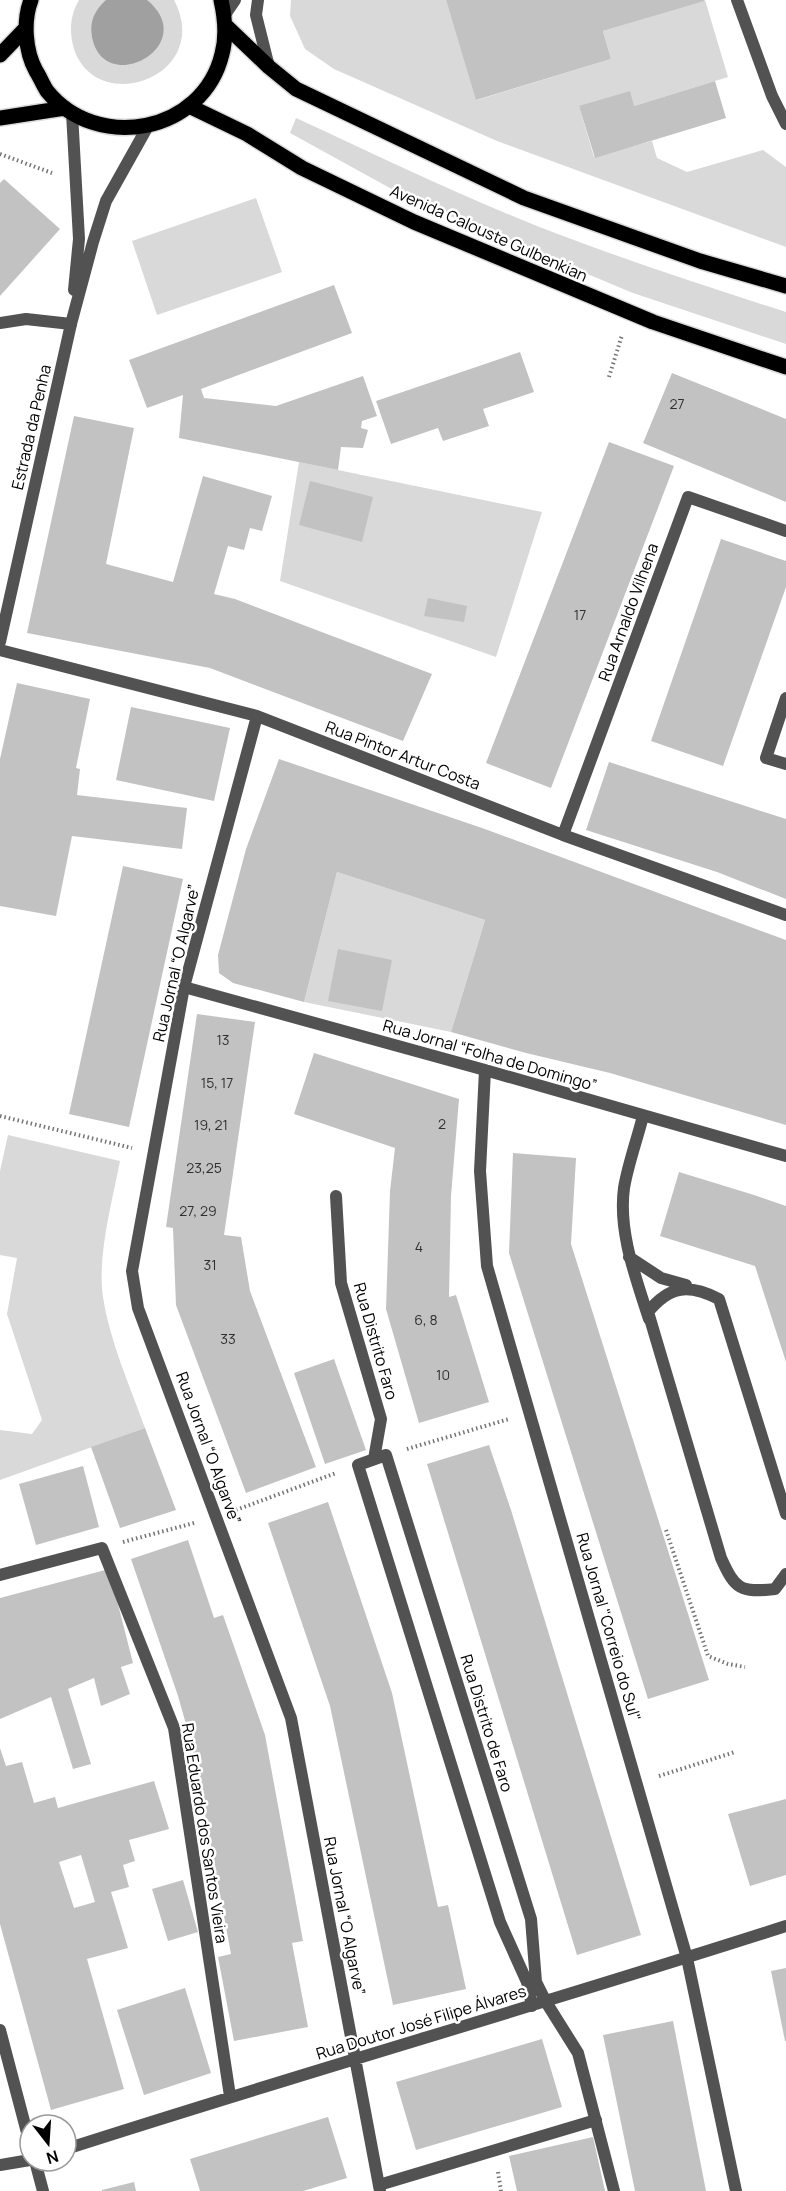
<svg xmlns="http://www.w3.org/2000/svg" width="786" height="2191" font-family="Manrope,sans-serif">
  <style>
    .green { fill: #d9d9d9 }
    .water { fill: #a0a0a0 }
    .building { fill: #c2c2c2; fill-rule: evenodd }
    .lines { fill: none; stroke-linecap: round; stroke-linejoin: round }
    .primary-casing { stroke: #dbdbdb; stroke-width: 18 }
    .path { stroke: #747474; stroke-width: 4; stroke-dasharray: 1.5 3; stroke-linecap: butt }
    .service { stroke: #525252; stroke-width: 12 }
    .pedestrian { stroke: #525252; stroke-width: 12 }
    .minor { stroke: #525252; stroke-width: 12 }
    .tertiary { stroke: #525252; stroke-width: 12 }
    .primary { stroke: #000; stroke-width: 15 }
    .labels { text-anchor: middle; dominant-baseline: central; stroke-width: 5; stroke-linejoin: round; paint-order: stroke }
    .number-label { font-size: 14px; fill: #303030 }
    .street-label { font-size: 16px; fill: #000; stroke: #fff }
  </style>
  <rect width="100%" height="100%" fill="#fff"/>
  <path class="green" d="M 79,0 L 174,0 C 214,76 97,118 74,49 C 69,32 70,15 79,0 Z
    M 291,0 L 446,0 L 477,100 L 611,59 L 603,31 L 705,0 L 728,77 L 634,106 L 579,106 L 594,157 L 652,141 L 657,158 L 687,172 L 763,150 L 786,167 L 786,247 L 497,141 L 334,69 L 305,49 L 290,16 Z
    M 296,118 C 376,155 455,193 537,226 C 619,258 702,285 786,312 L 786,344 L 633,293 L 518,245 L 408,198 L 290,133 Z
    M 256,198 L 282,272 L 157,315 L 132,241 Z
    M 299,462 L 542,512 L 496,657 L 280,581 Z
    M 337,872 L 485,920 L 451,1032 L 304,1002 Z
    M 8,1135 L 120,1161 C 112,1203 97,1255 103,1297 C 110,1342 130,1386 145,1428 L 0,1480 L 0,1430 L 32,1434 L 42,1420 L 7,1314 L 17,1258 L 0,1255 L 0,1171 Z"/>
  <path class="water" d="M 106,0 L 147,0 C 202,45 104,99 92,37 C 89,21 95,10 106,0 Z"/>
  <path class="building" d="M 446,0 L 704,0 L 704,1 L 603,31 L 611,59 L 476,100 Z
    M 715,81 L 726,118 L 595,158 L 579,106 L 630,91 L 634,106 Z
    M 4,179 L 60,229 L 0,296 L 0,183 Z
    M 334,285 L 352,333 L 201,389 L 204,398 L 276,406 L 363,376 L 377,416 L 362,421 L 361,428 L 368,430 L 363,448 L 341,447 L 338,470 L 179,438 L 183,395 L 147,408 L 129,360 Z
    M 520,352 L 534,392 L 483,409 L 489,426 L 443,441 L 438,428 L 391,444 L 376,401 Z
    M 672,373 L 786,419 L 786,502 L 643,443 Z
    M 74,416 L 134,428 L 106,564 L 173,582 L 203,476 L 272,496 L 262,531 L 250,528 L 244,550 L 228,546 L 214,594 L 235,599 L 432,674 L 403,741 L 210,668 L 27,633 Z
    M 609,442 L 674,466 L 551,788 L 486,763 Z
    M 310,481 L 373,497 L 362,542 L 299,525 Z
    M 721,539 L 786,561 L 786,587 L 723,766 L 651,741 Z
    M 428,598 L 467,606 L 464,622 L 424,616 Z
    M 17,683 L 90,699 L 76,768 L 80,769 L 77,795 L 187,808 L 182,849 L 72,836 L 56,916 L 0,906 L 0,759 Z
    M 131,707 L 230,728 L 214,801 L 116,780 Z
    M 279,759 L 482,828 L 786,940 L 786,1125 L 610,1073 L 526,1053 L 451,1032 L 485,920 L 337,872 L 304,1002 L 233,983 L 219,973 L 218,955 L 246,849 Z
    M 609,762 L 786,819 L 786,899 L 717,872 L 586,830 Z
    M 123,866 L 183,879 L 129,1127 L 69,1114 Z
    M 338,949 L 392,960 L 382,1011 L 328,1001 Z
    M 197,1014 L 255,1022 L 224,1235 L 241,1237 L 250,1291 L 316,1467 L 246,1493 L 176,1305 L 173,1228 L 166,1227 Z
    M 314,1053 L 459,1099 L 451,1196 L 449,1297 L 456,1295 L 489,1402 L 419,1423 L 386,1309 L 390,1191 L 395,1148 L 294,1114 Z
    M 513,1153 L 576,1158 L 571,1244 L 709,1680 L 648,1699 L 509,1253 Z
    M 679,1172 L 754,1195 L 786,1206 L 786,1362 L 755,1266 L 660,1236 Z
    M 334,1359 L 366,1450 L 325,1464 L 294,1373 Z
    M 145,1428 L 176,1510 L 120,1528 L 91,1447 Z
    M 489,1445 L 511,1510 L 641,1935 L 577,1955 L 427,1464 Z
    M 83,1466 L 99,1527 L 36,1545 L 19,1484 Z
    M 328,1502 L 392,1693 L 438,1907 L 448,1905 L 466,1989 L 393,2005 L 330,1706 L 268,1523 Z
    M 188,1540 L 214,1618 L 223,1615 L 265,1735 L 303,1941 L 292,1943 L 308,2027 L 234,2041 L 218,1957 L 231,1954 L 193,1749 L 178,1696 L 131,1559 Z
    M 109,1569 L 133,1663 L 121,1667 L 130,1694 L 101,1706 L 94,1678 L 68,1689 L 91,1764 L 73,1769 L 51,1697 L 0,1719 L 0,1598 Z
    M 0,1748 L 6,1766 L 22,1762 L 34,1803 L 55,1797 L 58,1808 L 154,1781 L 169,1829 L 129,1840 L 135,1861 L 123,1865 L 129,1887 L 111,1892 L 128,1948 L 87,1959 L 124,2089 L 51,2110 L 0,1924 ZM 81,1855 L 95,1902 L 74,1908 L 59,1862 Z
    M 786,1799 L 786,1875 L 750,1886 L 728,1814 Z
    M 183,1880 L 198,1932 L 168,1941 L 152,1889 Z
    M 786,1968 L 786,2041 L 785,2041 L 771,1971 Z
    M 185,1988 L 211,2073 L 144,2095 L 117,2010 Z
    M 673,2021 L 706,2191 L 635,2191 L 603,2035 Z
    M 542,2039 L 562,2107 L 416,2150 L 396,2082 Z
    M 328,2117 L 347,2178 L 303,2191 L 200,2191 L 190,2159 Z
    M 593,2137 L 605,2191 L 517,2191 L 509,2156 Z
    M 134,2182 L 136,2191 L 102,2191 L 102,2190 Z"/>
  <g class="lines">
    <g class="primary-casing">
      <path id="primary" d="M 31,0 C 23,21 25,51 36,71 C 40,77 43,85 47,91 C 97,153 203,133 222,54 C 227,36 225,18 221,0
        M 225,25 L 269,67 L 296,89 L 524,198 L 700,261 L 786,286
        M 0,55 L 26,28
        M 189,106 L 247,134 L 302,168 L 414,222 L 653,322 L 786,367
        M 0,118 L 65,108"/>
    </g>
    <path class="path" d="M 0,154 L 52,173
      M 609,377 L 622,335
      M 0,1116 L 132,1148
      M 407,1449 L 509,1419
      M 236,1510 L 336,1473
      M 666,1530 L 708,1656 L 728,1664 L 745,1667
      M 123,1542 L 194,1523
      M 659,1776 L 735,1752
      M 498,2172 L 501,2191"/>
    <path class="service" d="M 737,0 L 772,96 L 786,124
      M 0,323 L 26,319 L 71,324"/>
    <path class="pedestrian" d="M 379,2185 L 596,2120"/>
    <path class="minor" d="M 258,0 L 256,15 L 269,67
      M 224,16 L 235,0
      M 0,650 L 257,716 L 563,835 L 786,915
      M 786,698 L 766,758 L 786,764
      M 257,716 L 184,987 L 132,1271 L 138,1308 L 291,1718 L 380,2191
      M 563,835 L 688,497 L 786,531
      M 184,987 L 485,1070 L 786,1156
      M 485,1070 L 480,1171 L 487,1266 L 687,1958 L 736,2191
      M 643,1116 C 637,1140 628,1164 624,1188 C 618,1232 636,1278 649,1319
      M 336,1196 L 341,1283 L 381,1419 L 374,1459
      M 629,1257 L 661,1278 L 686,1285
      M 786,1514 L 719,1299 C 689,1284 670,1285 648,1312 L 721,1558 C 735,1589 740,1593 775,1589 L 786,1574
      M 0,1575 L 102,1548 L 174,1728 L 230,2096
      M 532,2006 L 527,1982 L 500,1922 L 358,1465 L 386,1455 L 531,1919 L 536,1982 L 546,2002 L 578,2053 L 614,2191
      M 66,2149 C 305,2072 547,2003 786,1926
      M 0,2165 L 30,2160"/>
    <path class="tertiary" d="M 72,113 L 79,239 L 74,290
      M 0,642 L 71,324 L 93,242 L 106,201 L 148,126
      M 0,2030 L 30,2144
      M 35,2161 L 43,2191"/>
    <use href="#primary" class="primary"/>
  </g>
  <g class="labels">
    <g class="number-label">
      <text x="677" y="403">27</text>
      <text x="580" y="614">17</text>
      <text x="223" y="1039">13</text>
      <text x="217" y="1082">15, 17</text>
      <text x="442" y="1123">2</text>
      <text x="211" y="1124">19, 21</text>
      <text x="204" y="1167">23,25</text>
      <text x="198" y="1210">27, 29</text>
      <text x="419" y="1246">4</text>
      <text x="210" y="1264">31</text>
      <text x="426" y="1319">6, 8</text>
      <text x="228" y="1338">33</text>
      <text x="443" y="1374">10</text>
    </g>
    <g class="street-label">
      <text transform="translate(489 233) rotate(24)">Avenida Calouste Gulbenkian</text>
      <text transform="translate(31 427) rotate(-77)">Estrada da Penha</text>
      <text transform="translate(628 612) rotate(-70)">Rua Arnaldo Vilhena</text>
      <text transform="translate(403 755) rotate(21)">Rua Pintor Artur Costa</text>
      <text transform="translate(176 963) rotate(-77)">Rua Jornal “O Algarve”</text>
      <text transform="translate(490 1055) rotate(16)">Rua Jornal “Folha de Domingo”</text>
      <text transform="translate(376 1341) rotate(74)">Rua Distrito Faro</text>
      <text transform="translate(209 1448) rotate(70)">Rua Jornal “O Algarve”</text>
      <text transform="translate(609 1627) rotate(74)">Rua Jornal "Correio do Sul"</text>
      <text transform="translate(487 1723) rotate(73)">Rua Distrito de Faro</text>
      <text transform="translate(205 1833) rotate(81)">Rua Eduardo dos Santos Vieira</text>
      <text transform="translate(345 1916) rotate(79)">Rua Jornal “O Algarve”</text>
      <text transform="translate(421 2022) rotate(-17)">Rua Doutor José Filipe Álvares</text>
    </g>
  </g>
  <g transform="translate(48 2143) rotate(163)"><circle r="28" fill="#ffffff" stroke="#999999" stroke-width="1.5"/>
  <path d="M0-4.5L10 22L0 15L-10 22Z" fill="#000000"/>
  <text y="-9" font-size="16" font-weight="bold" text-anchor="middle" fill="#000000">N</text>
  </g>
</svg>
